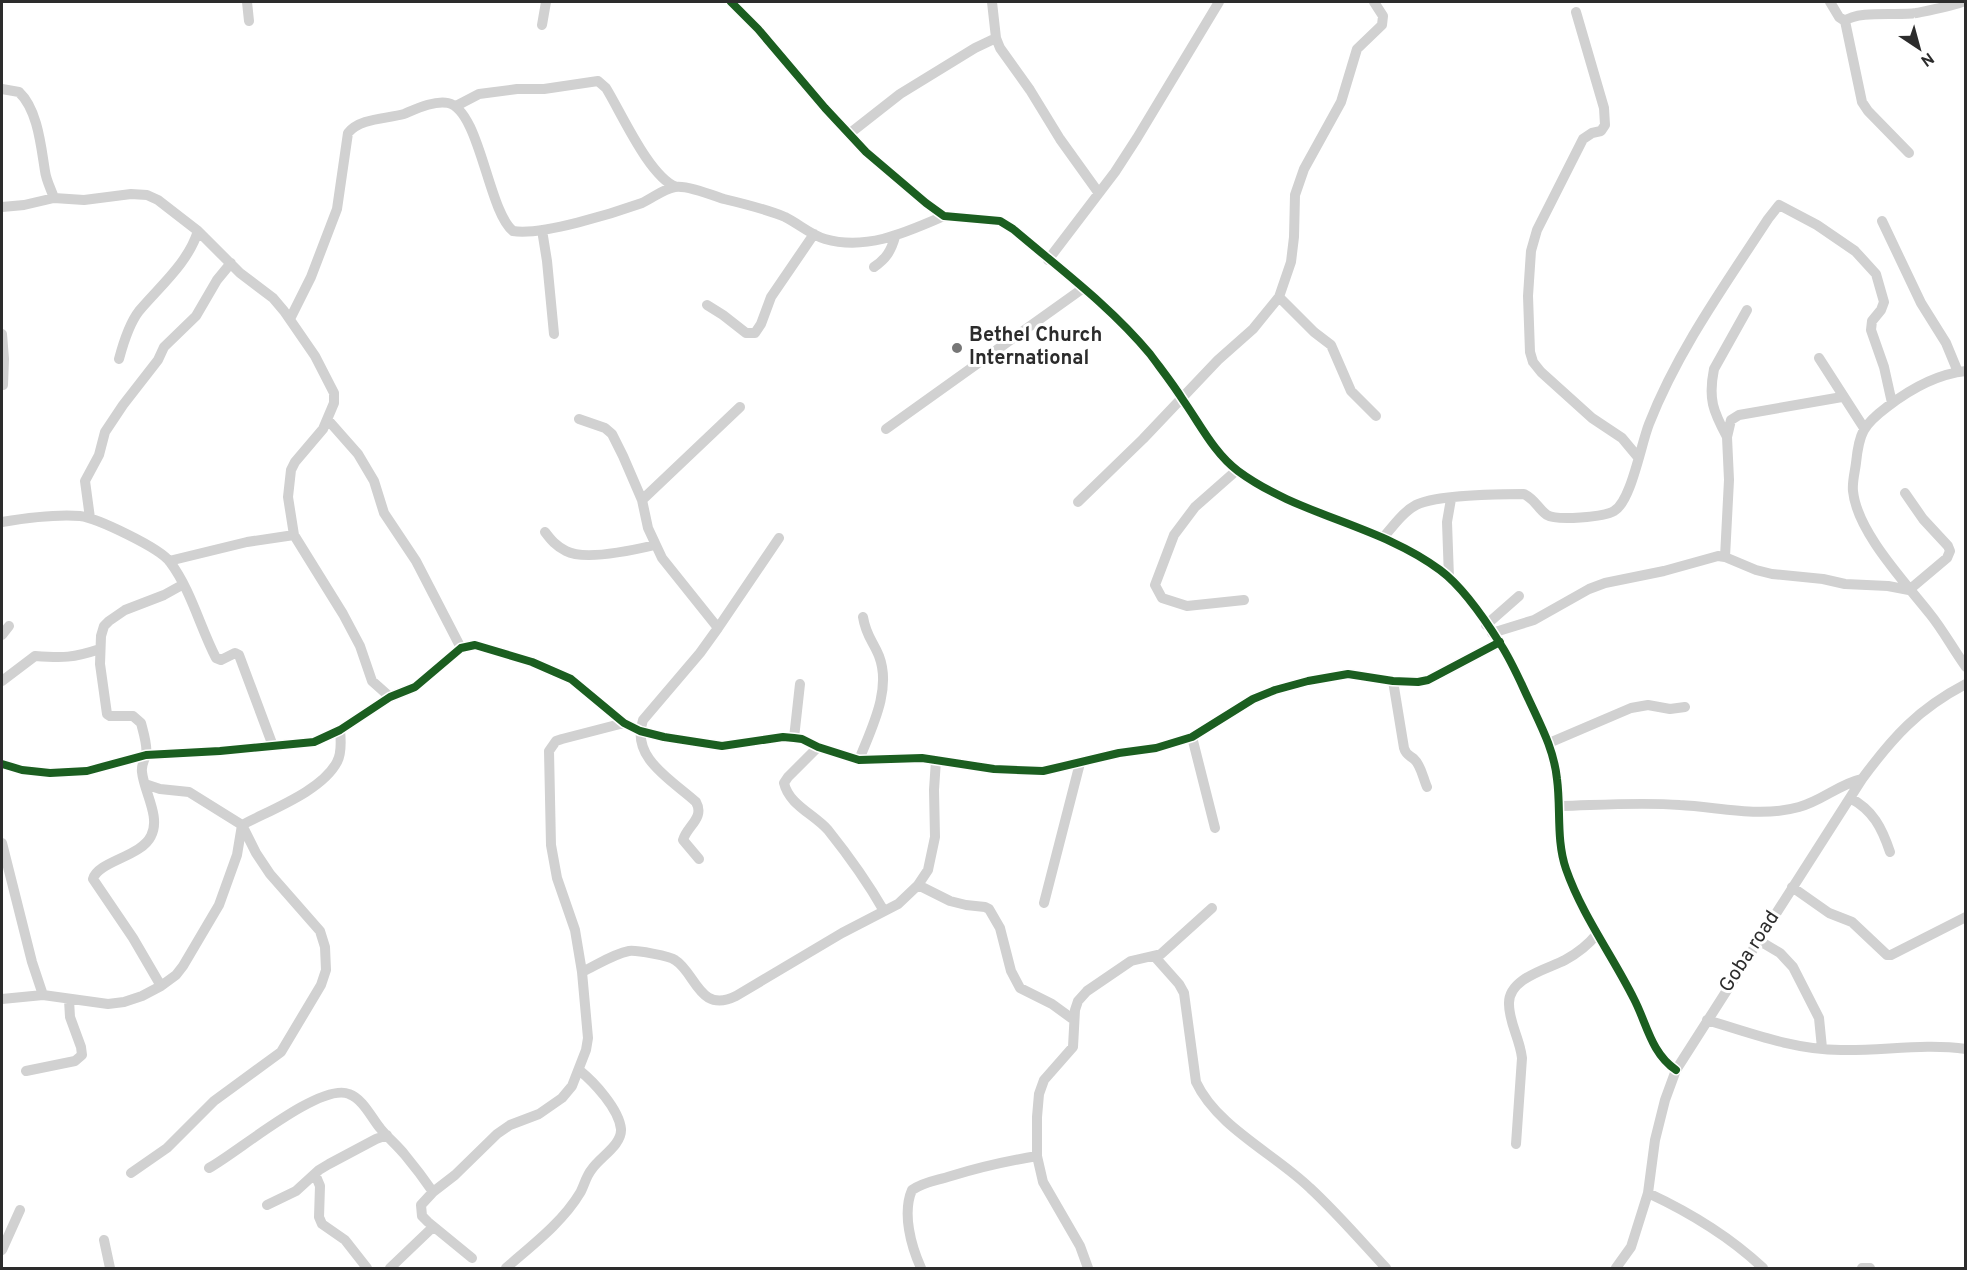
<svg xmlns="http://www.w3.org/2000/svg" width="1967" height="1270" font-family="Overpass,sans-serif">
  <style>
    .lines { fill: none; stroke-linecap: round; stroke-linejoin: round }
    .minor { stroke: #d1d1d1; stroke-width: 10 }
    .cycleway-casing { stroke: #fff; stroke-width: 11 }
    .cycleway { stroke: #1b5e20; stroke-width: 8 }
    .poi-dot { fill: #767676; stroke: #fff; stroke-width: 2 }
    .labels { text-anchor: middle; dominant-baseline: central; stroke-width: 6; stroke-linejoin: round; paint-order: stroke }
    .poi-label { font-size: 20px; font-weight: bold; fill: #2c2c2c; stroke: #fff; text-anchor: start }
    .street-label { font-size: 20px; fill: #2c2c2c; stroke: #fff }
  </style>
  <rect width="100%" height="100%" fill="#fff"/>
  <g class="lines">
    <path class="minor" d="M 247,2 L 249,21
      M 731,2 L 758,29 L 825,108 L 866,152 L 926,203 L 944,216 L 1000,221 L 1013,229 C 1060,269 1110,306 1150,354 C 1161,369 1173,384 1183,400 C 1200,424 1214,453 1238,471 C 1299,516 1380,525 1440,570 C 1463,587 1486,621 1501,645 C 1512,662 1520,681 1529,700 C 1541,726 1554,750 1557,779 C 1561,809 1556,840 1566,869 C 1582,915 1612,955 1634,999 C 1647,1024 1651,1053 1676,1070
      M 992,2 L 996,38 L 1000,48 L 1030,90 L 1060,139 L 1098,192
      M 1830,2 L 1839,17 L 1845,21
      M 1576,12 L 1604,108 L 1605,125 L 1601,131 L 1592,133 L 1583,139 L 1537,230 L 1531,251 L 1528,296 L 1530,352 L 1533,362 L 1541,372 L 1592,418 L 1622,438 L 1637,456
      M 542,25 L 546,2
      M 2,89 L 19,92 C 38,110 41,147 45,171 C 46,180 51,189 54,198
      M 456,106 L 479,94 L 517,89 L 544,89 L 598,81 L 606,88 C 622,114 649,176 676,187
      M 849,134 L 900,94 L 975,48 L 996,38
      M 1909,153 L 1868,111 L 1862,102 L 1845,21 C 1858,10 1898,16 1916,13 C 1931,10 1948,7 1962,2
      M 2,207 L 24,205 L 54,198 L 84,200 L 131,194 L 147,195 L 158,200 L 198,231 L 240,273 L 273,298 L 284,311 L 315,356 L 334,393 L 334,403 L 323,429 L 295,462 L 291,470 L 288,497 L 294,535 L 343,614 L 360,646 L 372,681 L 390,697
      M 1882,221 L 1921,303 L 1946,343 L 1958,372
      M 542,230 L 547,261 L 554,334
      M 1048,260 L 1115,172 L 1137,138 L 1219,2
      M 874,267 C 886,259 891,251 895,237
      M 1279,297 L 1314,332 L 1331,345 L 1351,391 L 1376,416
      M 707,305 L 723,315 L 746,333 L 755,333 L 761,324 L 771,297 L 814,234
      M 290,319 L 311,277 L 337,209 L 348,133 C 360,118 386,119 404,114 C 416,109 435,100 448,103 C 480,110 488,211 513,231 C 541,236 614,213 642,203 C 653,198 663,189 675,187 C 687,185 712,195 724,199 C 745,204 766,209 785,217 C 799,224 811,235 825,239 C 867,251 907,232 944,216
      M 2,334 L 4,359 L 3,385
      M 1819,358 L 1864,428
      M 119,359 C 123,344 129,324 139,311 C 160,286 188,263 198,231
      M 1966,371 C 1937,374 1909,390 1887,407 C 1863,425 1859,433 1856,463 C 1855,472 1852,482 1853,491 C 1857,532 1905,582 1930,614 C 1943,630 1953,649 1966,667
      M 579,419 L 605,428 L 612,434 L 623,456 L 642,500 L 648,528 L 662,558 L 718,628 L 700,653 L 643,720 C 630,758 672,780 696,802 C 705,818 687,826 683,840 L 699,859
      M 328,420 L 358,454 L 374,481 L 384,513 L 416,561 L 461,648
      M 886,429 L 1082,289
      M 1727,437 C 1713,411 1708,399 1714,369 L 1747,310
      M 1237,470 L 1195,507 L 1174,535 L 1155,585 L 1162,598 L 1187,606 L 1244,600
      M 642,500 L 740,407
      M 1078,502 L 1143,439 L 1218,360 L 1253,329 L 1279,297 L 1291,262 L 1294,237 L 1295,195 L 1304,169 L 1341,102 L 1357,49 L 1382,25 L 1383,16 L 1374,2
      M 90,518 L 85,481 L 99,455 L 105,432 L 123,405 L 158,360 L 164,347 L 196,316 L 217,280 L 231,263
      M 2,522 C 26,518 55,514 80,516 C 97,518 160,548 170,562 C 191,590 200,627 216,658 L 221,660 L 235,653 L 239,655 L 273,746
      M 545,532 C 551,540 556,546 566,551 C 585,561 634,550 655,545
      M 1383,538 C 1393,526 1403,512 1416,505 C 1435,495 1500,494 1524,494 C 1536,500 1538,509 1547,515 C 1557,521 1604,517 1614,511 C 1631,502 1641,444 1649,424 C 1678,350 1725,285 1768,219 L 1779,205 L 1817,225 L 1855,251 L 1876,274 L 1884,302 L 1881,310 L 1872,321 L 1871,330 L 1884,367 L 1892,403
      M 1725,557 L 1729,480 L 1727,437 L 1731,420 L 1739,415 L 1842,397
      M 169,561 L 247,542 L 294,535
      M 1449,578 L 1447,522 L 1451,499
      M 1486,625 L 1519,596
      M 718,628 L 779,538
      M 1492,633 L 1534,620 L 1589,589 L 1605,583 L 1664,571 L 1718,556 L 1725,557 L 1756,570 L 1772,574 L 1823,579 L 1845,584 L 1888,586 L 1909,590 L 1947,558 L 1950,551 L 1948,546 L 1923,519 L 1905,493
      M 2,635 L 9,626
      M 2,681 L 35,656 C 63,658 73,658 100,649
      M 1393,681 L 1404,748 C 1406,755 1409,755 1414,759 C 1421,765 1423,778 1427,787
      M 1192,737 L 1215,828
      M 794,738 L 800,684
      M 1549,743 L 1631,708 L 1648,705 L 1670,709 L 1685,707
      M 818,747 L 788,777 L 784,783 C 789,805 814,814 828,830 C 848,855 868,883 884,911
      M 859,760 C 871,729 892,690 879,656 C 873,641 866,636 863,617
      M 2,764 L 22,770 L 50,773 L 87,771 L 146,755 L 220,751 L 314,742 L 340,730 L 390,697 L 415,687 L 461,648 L 475,645 L 532,662 L 571,679 L 624,723 L 640,731 L 664,737 L 722,746 L 783,737 L 794,738 L 802,739 L 818,747 L 859,760 L 922,758 L 994,769 L 1043,771 L 1119,753 L 1156,748 L 1192,737 L 1253,699 L 1275,690 L 1308,681 L 1348,674 L 1393,681 L 1418,682 L 1428,680 L 1500,642
      M 1850,798 C 1873,810 1882,828 1890,852
      M 1560,806 C 1600,805 1640,802 1680,805 C 1719,807 1760,818 1799,807 C 1822,801 1839,784 1862,779
      M 2,843 L 32,962 L 43,995
      M 918,885 L 950,901 L 966,905 L 985,907 L 989,909 L 1000,928 L 1011,971 L 1020,988 L 1052,1004 L 1074,1020
      M 1792,887 L 1829,913 L 1852,922 L 1887,955 L 1891,955 L 1966,917
      M 1044,903 L 1080,763
      M 1758,940 L 1780,953 L 1793,967 L 1819,1018 L 1822,1048
      M 1155,957 L 1179,984 L 1184,993 L 1196,1082 C 1217,1127 1275,1154 1310,1188 C 1337,1213 1361,1241 1386,1268
      M 582,972 C 597,965 613,954 629,951 C 636,950 670,956 675,960 C 696,973 699,1014 736,996 L 842,933 L 898,904 L 918,885 L 928,870 L 935,837 L 934,790 L 936,760
      M 161,986 L 133,938 L 93,879 C 98,861 141,857 151,836 C 161,817 144,792 142,772 C 141,765 144,761 146,755 C 148,746 143,731 141,723 L 133,716 L 110,716 L 107,714 L 100,664 L 101,636 L 104,626 L 109,621 L 125,610 L 164,595 L 182,585
      M 2,999 L 43,995 L 108,1004 L 124,1002 L 142,996 L 161,986 L 176,975 L 183,966 L 219,905 L 237,855 L 242,825 C 270,810 322,791 337,762 C 342,753 341,740 340,730
      M 1707,1020 C 1750,1033 1795,1050 1841,1050 C 1882,1051 1924,1043 1966,1049
      M 26,1071 L 75,1061 L 82,1055 L 81,1047 L 70,1017 L 69,1000
      M 1516,1144 L 1522,1058 C 1520,1039 1509,1023 1509,1004 C 1508,978 1548,969 1565,960 C 1578,953 1588,945 1597,934
      M 209,1168 C 237,1153 320,1082 349,1094 C 363,1099 371,1117 380,1128 C 387,1137 397,1145 405,1155 C 415,1167 424,1179 433,1192
      M 131,1173 L 167,1148 L 214,1101 L 281,1052 L 321,985 L 326,970 L 325,947 L 320,931 L 270,874 L 256,853 L 242,825 L 189,792 L 160,789 L 145,784
      M 315,1174 L 320,1186 L 319,1217 L 322,1224 L 345,1240 L 367,1268
      M 1648,1193 C 1691,1213 1729,1236 1763,1268
      M 267,1205 L 296,1191 L 319,1170 L 329,1164 L 376,1139 L 387,1135
      M 104,1240 L 110,1268
      M 2,1250 L 20,1210
      M 472,1258 L 428,1222 L 422,1216 L 421,1205 L 433,1192 L 455,1175 L 497,1134 L 510,1125 L 539,1114 L 562,1098 L 572,1086 L 586,1050 L 588,1038 L 582,972 L 575,930 L 557,878 L 551,845 L 549,751 L 556,741 L 562,739 L 624,723
      M 390,1268 L 433,1227
      M 506,1268 C 531,1246 562,1223 580,1193 C 584,1186 586,1176 592,1169 C 600,1157 622,1145 621,1129 C 619,1109 594,1082 579,1070
      M 921,1268 C 911,1246 902,1213 912,1190 C 926,1181 936,1181 951,1176 C 980,1167 1007,1161 1037,1156
      M 1088,1268 L 1080,1246 L 1043,1182 L 1037,1156 L 1037,1117 L 1039,1094 L 1044,1080 L 1073,1047 L 1075,1010 L 1078,1001 L 1087,991 L 1131,961 L 1161,954 L 1212,908
      M 1616,1268 L 1631,1247 L 1648,1193 L 1655,1140 L 1665,1100 L 1676,1070 L 1862,779 C 1893,737 1918,709 1966,684
      M 1862,1268 L 1870,1268"/>
    <g class="cycleway-casing">
      <path id="cycleway" d="M 731,2 L 758,29 L 825,108 L 866,152 L 926,203 L 944,216 L 1000,221 L 1013,229 C 1060,269 1110,306 1150,354 C 1161,369 1173,384 1183,400 C 1200,424 1214,453 1238,471 C 1299,516 1380,525 1440,570 C 1463,587 1486,621 1501,645 C 1512,662 1520,681 1529,700 C 1541,726 1554,750 1557,779 C 1561,809 1556,840 1566,869 C 1582,915 1612,955 1634,999 C 1647,1024 1651,1053 1676,1070
        M 2,764 L 22,770 L 50,773 L 87,771 L 146,755 L 220,751 L 314,742 L 340,730 L 390,697 L 415,687 L 461,648 L 475,645 L 532,662 L 571,679 L 624,723 L 640,731 L 664,737 L 722,746 L 783,737 L 794,738 L 802,739 L 818,747 L 859,760 L 922,758 L 994,769 L 1043,771 L 1119,753 L 1156,748 L 1192,737 L 1253,699 L 1275,690 L 1308,681 L 1348,674 L 1393,681 L 1418,682 L 1428,680 L 1500,642"/>
    </g>
    <use href="#cycleway" class="cycleway"/>
  </g>
  <circle class="poi-dot" cx="957" cy="348" r="6"/>
  <g class="labels">
    <g class="poi-label">
      <text x="969" y="336">Bethel Church<tspan x="969" dy="23">International</tspan></text>
    </g>
    <g class="street-label">
      <text transform="translate(1750 952) rotate(-57)">Goba road</text>
    </g>
  </g>
  <rect width="1967" height="1270" fill="none" stroke="#2c2c2c" stroke-width="6"/>
  <g transform="translate(1919 48) rotate(144)" stroke="#ffffff" stroke-width="4.5" paint-order="stroke">
  <path d="M0-4.5L10 22L0 15L-10 22Z" fill="#2c2c2c"/>
  <text y="-9" font-size="16" font-weight="bold" text-anchor="middle" fill="#2c2c2c">N</text>
  </g>
</svg>
